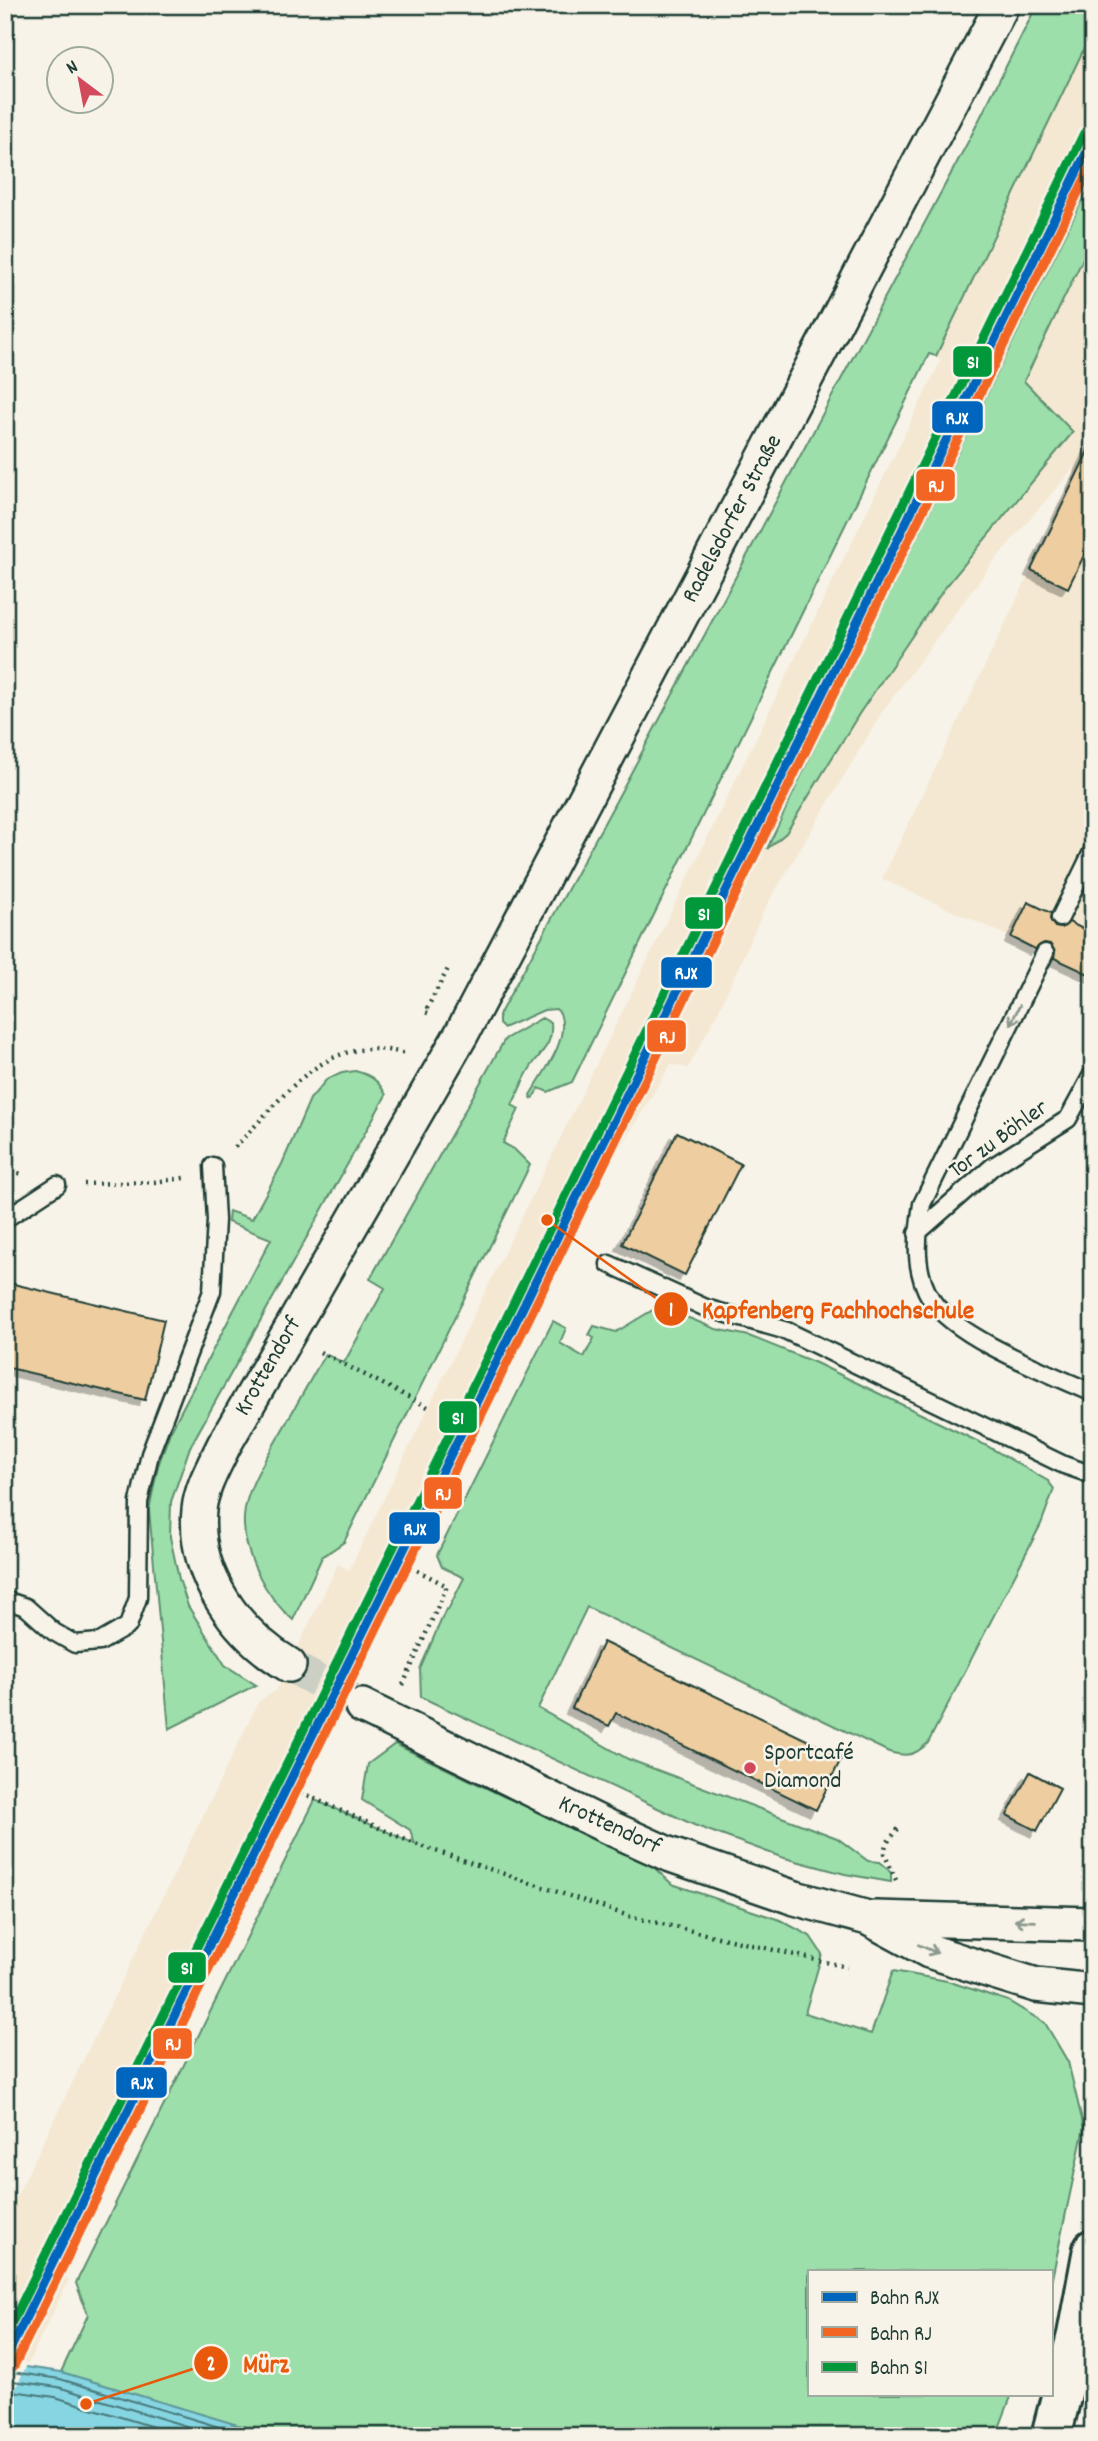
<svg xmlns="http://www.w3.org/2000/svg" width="1098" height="2441" font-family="Dekko,sans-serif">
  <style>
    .built { fill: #f4e8d2 }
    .green { fill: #9cdfaa; stroke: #5e8e6f; stroke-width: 2 }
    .water { fill: #86d5e3; stroke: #5d989d; stroke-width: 2 }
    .pier { fill: #f7f3e8 }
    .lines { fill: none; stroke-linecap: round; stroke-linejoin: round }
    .shore { stroke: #487a7a; stroke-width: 2 }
    .building { fill: #eecea0; stroke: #1f3d34; stroke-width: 2; filter: url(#shadow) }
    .minor-tunnel { stroke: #cccfc4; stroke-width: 33; stroke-dasharray: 33 17; stroke-linecap: butt }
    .service-casing { stroke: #1f3d34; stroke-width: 21 }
    .minor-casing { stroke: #1f3d34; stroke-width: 38 }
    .secondary-casing { stroke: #1f3d34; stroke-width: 44 }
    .path { stroke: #1f3d34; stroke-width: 4.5; stroke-dasharray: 2 5; stroke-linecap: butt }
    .service { stroke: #f7f3e8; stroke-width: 16 }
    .minor { stroke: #f7f3e8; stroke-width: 33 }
    .secondary { stroke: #f7f3e8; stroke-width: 38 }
    .rail-1-casing { stroke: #f7f3e8; stroke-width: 14 }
    .rail-2-casing { stroke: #f7f3e8; stroke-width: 14 }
    .rail-3-casing { stroke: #f7f3e8; stroke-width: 14 }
    .rail-1 { stroke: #0065bd; stroke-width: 9 }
    .rail-2 { stroke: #f26522; stroke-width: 9 }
    .rail-3 { stroke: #00983a; stroke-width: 9 }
    .oneway { stroke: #8b988e }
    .poi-dot { fill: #d1495b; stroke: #f7f3e8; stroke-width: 2.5 }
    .labels { text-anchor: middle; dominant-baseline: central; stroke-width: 5; stroke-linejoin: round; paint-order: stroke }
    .street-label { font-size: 24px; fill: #1f3d34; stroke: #f7f3e8 }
    .poi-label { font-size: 24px; fill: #1f3d34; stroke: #f7f3e8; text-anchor: start }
    .leader { fill: none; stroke: #e8590c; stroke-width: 2.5 }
    .callout-dot { fill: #e8590c; stroke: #f7f3e8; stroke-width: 2.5 }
    .mark-label { font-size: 21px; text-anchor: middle; font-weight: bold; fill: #fff }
    .callout-label { font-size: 26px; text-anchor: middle; font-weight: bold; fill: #e8590c; stroke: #f7f3e8; stroke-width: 5; stroke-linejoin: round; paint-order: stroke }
    .line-badge { stroke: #f7f3e8; stroke-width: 2.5 }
    .badge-label { font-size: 19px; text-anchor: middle; font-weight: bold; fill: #fff }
  </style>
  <defs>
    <filter id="shadow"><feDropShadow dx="-6" dy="6" stdDeviation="0" flood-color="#0004"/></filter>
  </defs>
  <rect width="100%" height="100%" fill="#f7f3e8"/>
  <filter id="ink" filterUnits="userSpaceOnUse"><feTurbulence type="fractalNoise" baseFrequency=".0143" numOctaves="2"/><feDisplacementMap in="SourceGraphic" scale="14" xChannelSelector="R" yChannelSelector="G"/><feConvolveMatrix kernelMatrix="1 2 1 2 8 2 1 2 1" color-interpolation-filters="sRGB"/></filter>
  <g filter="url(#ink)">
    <path class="built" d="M 1093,30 L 1093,178 L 769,847 L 786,833 L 859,714 L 944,589 L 1073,432 L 1024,381 L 1093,238 L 1093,979 L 1045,953 L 882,879 L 1031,570 L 1078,463 L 994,561 L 884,709 L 765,908 L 720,1008 L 688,1068 L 671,1064 L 612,1162 L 607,1161 L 295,1790 L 59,2275 L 69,2280 L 5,2409 L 5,2220 L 259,1701 L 277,1690 L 338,1564 L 349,1570 L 941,360 L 936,356 Z"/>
    <path class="green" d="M 1037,5 L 1093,5 L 1093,30 L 936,356 L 929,354 L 572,1082 L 548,1092 L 539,1088 L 532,1099 L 530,1095 C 543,1073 570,1040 560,1013 L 556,1009 L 544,1010 L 503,1028 L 499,1024 L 499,1015 L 609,814 L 970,138 Z
      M 1093,178 L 1093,238 L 1024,381 L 1073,432 L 944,589 L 859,714 L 786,833 L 767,849 L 829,716 Z
      M 542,1018 L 551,1023 C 553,1043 544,1049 533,1064 C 524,1076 519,1092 512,1105 L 519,1109 L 503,1143 L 514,1149 L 530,1165 L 344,1542 L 322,1557 L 293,1620 C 266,1597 242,1553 244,1517 C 246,1487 266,1459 280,1434 C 295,1407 310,1381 325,1354 L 344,1363 L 385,1288 L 370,1279 L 505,1039 Z
      M 355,1071 C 371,1075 378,1080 386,1095 L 190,1447 L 171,1502 L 170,1537 L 179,1579 L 188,1606 L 225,1665 L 256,1685 L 169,1729 L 149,1510 L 158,1466 L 170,1432 L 271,1239 L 228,1222 L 229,1211 L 252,1219 L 282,1164 L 310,1099 L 327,1079 L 342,1073 Z
      M 656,1308 L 669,1310 L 716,1329 L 749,1336 L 816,1363 L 987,1446 L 1048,1481 L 1054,1489 L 1041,1524 L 928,1743 C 914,1756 907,1757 889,1752 L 587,1607 L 538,1708 L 628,1759 L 837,1838 L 868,1861 L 880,1862 L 885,1866 L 891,1873 L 891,1882 L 845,1874 L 781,1857 L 694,1825 L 421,1697 L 420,1669 L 446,1609 L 448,1610 L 464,1578 L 442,1567 L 437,1555 L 553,1321 L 566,1328 L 560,1343 L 584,1357 L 594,1338 L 589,1335 L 594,1326 L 616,1332 Z
      M 395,1744 L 505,1797 L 637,1852 L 672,1884 L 780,1920 L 810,1936 L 822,1954 L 805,2013 L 871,2034 L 893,1971 L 947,1981 L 1008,2001 L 1045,2023 L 1068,2062 L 1084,2128 L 1051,2283 L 1051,2271 L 809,2271 L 809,2394 L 1012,2394 L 996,2436 L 274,2436 L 61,2372 L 88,2315 L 76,2283 L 315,1800 L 415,1844 L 410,1830 L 362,1800 L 368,1764 Z"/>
    <path class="water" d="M 5,2364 L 61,2372 L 274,2436 L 5,2436 Z"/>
    <path class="pier" d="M 5,2360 L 28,2363 L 5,2409 Z"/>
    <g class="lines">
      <path class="shore" d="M 5,2371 L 60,2379 L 249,2436
        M 5,2380 L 58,2387 L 219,2436
        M 5,2390 L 55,2397 L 183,2436"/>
    </g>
    <path class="building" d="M 1093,441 L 1093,537 L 1068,588 L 1031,570 Z
      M 1028,902 L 1051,913 L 1050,919 L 1055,927 L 1061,928 L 1069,922 L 1093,934 L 1093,976 L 1054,958 L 1055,952 L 1050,944 L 1044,943 L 1035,949 L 1011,937 Z
      M 677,1132 L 741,1164 L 685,1275 L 622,1244 Z
      M 5,1282 L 164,1320 L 145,1400 L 5,1367 Z
      M 603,1642 L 842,1757 L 816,1810 L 616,1713 L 609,1726 L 572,1708 Z
      M 1030,1772 L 1060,1788 L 1037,1831 L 1007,1815 Z"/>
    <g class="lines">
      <path class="minor-tunnel" d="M 289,1665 L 362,1706"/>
      <g class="service-casing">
        <path id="service" d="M 1060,918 L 1093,850
          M 1045,953 L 922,1204 C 917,1236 913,1270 931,1299 C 954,1337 1051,1374 1093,1393
          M 5,1219 L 57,1185
          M 917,1233 L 992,1167 L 1068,1119 L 1093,1073
          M 609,1264 L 706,1308 L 787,1331 L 1064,1465 L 1093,1475
          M 5,1600 L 26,1607 L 54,1632 L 75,1644 L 100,1642 L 128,1626 L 138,1598 L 139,1502 L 150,1454 L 212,1291 L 216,1220 L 213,1166"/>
      </g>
      <g class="minor-casing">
        <path id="minor" d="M 289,1665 C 237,1634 193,1575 199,1510 C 201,1488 214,1466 224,1445 L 462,1033 L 1002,5
          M 362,1706 L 604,1825 L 668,1854 L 795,1898 L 868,1918 L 929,1951 L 978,1967 L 1036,1985 L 1093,1991
          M 875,1918 L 1093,1924"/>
      </g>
      <g class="secondary-casing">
        <path id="secondary" d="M 1051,2436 L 1077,2335 L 1093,2249"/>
      </g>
      <path class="path" d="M 1092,539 L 1093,540
        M 428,1013 L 425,1012 L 449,967
        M 235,1147 C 285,1097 324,1030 406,1054
        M 5,1169 L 21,1174
        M 84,1184 L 154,1182 L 184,1178
        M 320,1352 L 428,1407
        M 403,1685 L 447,1586 L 407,1565
        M 295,1790 L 415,1844 L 632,1917 L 847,1967
        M 896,1880 L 884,1853 L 886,1844 L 898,1829"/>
      <use href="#service" class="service"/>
      <use href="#minor" class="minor"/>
      <use href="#secondary" class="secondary"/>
      <g class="rail-1-casing">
        <path id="rail-1" d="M 5,2360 L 506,1342 L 1093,139"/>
      </g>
      <g class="rail-2-casing">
        <path id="rail-2" d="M 14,2366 L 515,1347 L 1093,162"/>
      </g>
      <g class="rail-3-casing">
        <path id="rail-3" d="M 5,2337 L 497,1337 L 1084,133"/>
      </g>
      <use href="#rail-1" class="rail-1"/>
      <use href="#rail-2" class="rail-2"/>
      <use href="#rail-3" class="rail-3"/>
    </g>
    <defs><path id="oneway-shaft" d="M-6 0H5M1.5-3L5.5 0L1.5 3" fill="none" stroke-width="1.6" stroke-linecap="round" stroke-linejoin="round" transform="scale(1.75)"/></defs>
    <g class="oneway">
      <use href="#oneway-shaft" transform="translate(1015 1015) rotate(116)"/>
      <use href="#oneway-shaft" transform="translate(1025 1921) rotate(-178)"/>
      <use href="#oneway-shaft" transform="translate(928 1949) rotate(24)"/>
    </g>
  </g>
  <circle class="poi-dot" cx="750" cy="1768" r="7"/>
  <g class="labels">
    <g class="street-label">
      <text transform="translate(733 519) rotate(-62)">Radelsdorfer Straße</text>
      <text transform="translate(999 1140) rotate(-36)">Tor zu Böhler</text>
      <text transform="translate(269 1367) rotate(-60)">Krottendorf</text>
      <text transform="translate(609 1826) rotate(25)">Krottendorf</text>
    </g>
    <g class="poi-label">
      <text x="764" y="1754">Sportcafé<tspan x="764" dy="28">Diamond</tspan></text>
    </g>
  </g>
  <path class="leader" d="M547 1220L671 1309M86 2404L211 2363"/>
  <g class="callout-dot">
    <circle cx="547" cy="1220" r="7"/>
    <circle cx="86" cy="2404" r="7"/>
    <circle cx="671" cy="1309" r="18"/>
    <circle cx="211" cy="2363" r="18"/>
  </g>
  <g class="mark-label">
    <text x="671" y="1316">1</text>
    <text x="211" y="2370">2</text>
  </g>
  <g class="callout-label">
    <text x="838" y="1318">Kapfenberg Fachhochschule</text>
    <text x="266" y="2372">Mürz</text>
  </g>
  <g class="line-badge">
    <rect x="952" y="345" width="41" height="33" rx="7" fill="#00983a"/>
    <rect x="931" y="400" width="53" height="34" rx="7" fill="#0065bd"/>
    <rect x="915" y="468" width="41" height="34" rx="7" fill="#f26522"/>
    <rect x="684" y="896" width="40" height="34" rx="7" fill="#00983a"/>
    <rect x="660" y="956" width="53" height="33" rx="7" fill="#0065bd"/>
    <rect x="646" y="1019" width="41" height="34" rx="7" fill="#f26522"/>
    <rect x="438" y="1400" width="40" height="34" rx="7" fill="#00983a"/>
    <rect x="423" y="1476" width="40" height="34" rx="7" fill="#f26522"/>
    <rect x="388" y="1511" width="53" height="34" rx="7" fill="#0065bd"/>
    <rect x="167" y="1951" width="40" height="33" rx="7" fill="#00983a"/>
    <rect x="152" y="2027" width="41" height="33" rx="7" fill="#f26522"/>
    <rect x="115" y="2066" width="53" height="33" rx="7" fill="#0065bd"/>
  </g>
  <g class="badge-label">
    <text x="973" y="368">S1</text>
    <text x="957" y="424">RJX</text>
    <text x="936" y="492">RJ</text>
    <text x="704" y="920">S1</text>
    <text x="686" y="979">RJX</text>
    <text x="667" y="1043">RJ</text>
    <text x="458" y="1424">S1</text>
    <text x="443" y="1500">RJ</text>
    <text x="415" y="1535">RJX</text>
    <text x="187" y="1974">S1</text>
    <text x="173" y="2050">RJ</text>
    <text x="142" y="2089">RJX</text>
  </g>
  <rect width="1098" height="2441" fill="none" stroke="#f7f3e8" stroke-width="28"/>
  <rect x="14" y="14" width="1070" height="2413" fill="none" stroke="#1f3d34" stroke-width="2.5" filter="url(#ink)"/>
  <rect x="808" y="2270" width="245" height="126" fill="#f7f3e8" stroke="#a1aaa0" stroke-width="2"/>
  <rect x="822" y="2292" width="35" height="10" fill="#0065bd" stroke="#a1aaa0" stroke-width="2"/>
  <text x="870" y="2304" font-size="21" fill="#1f3d34">Bahn RJX</text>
  <rect x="822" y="2327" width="35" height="10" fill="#f26522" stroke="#a1aaa0" stroke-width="2"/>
  <text x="870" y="2340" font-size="21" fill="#1f3d34">Bahn RJ</text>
  <rect x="822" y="2362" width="35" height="10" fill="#00983a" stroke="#a1aaa0" stroke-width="2"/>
  <text x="870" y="2374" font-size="21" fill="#1f3d34">Bahn S1</text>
  <g transform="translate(80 80) rotate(328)"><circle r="33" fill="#f7f3e8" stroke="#a1aaa0" stroke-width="2"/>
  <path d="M0-5L12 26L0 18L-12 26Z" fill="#d1495b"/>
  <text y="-10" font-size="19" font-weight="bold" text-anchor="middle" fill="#1f3d34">N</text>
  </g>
</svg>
